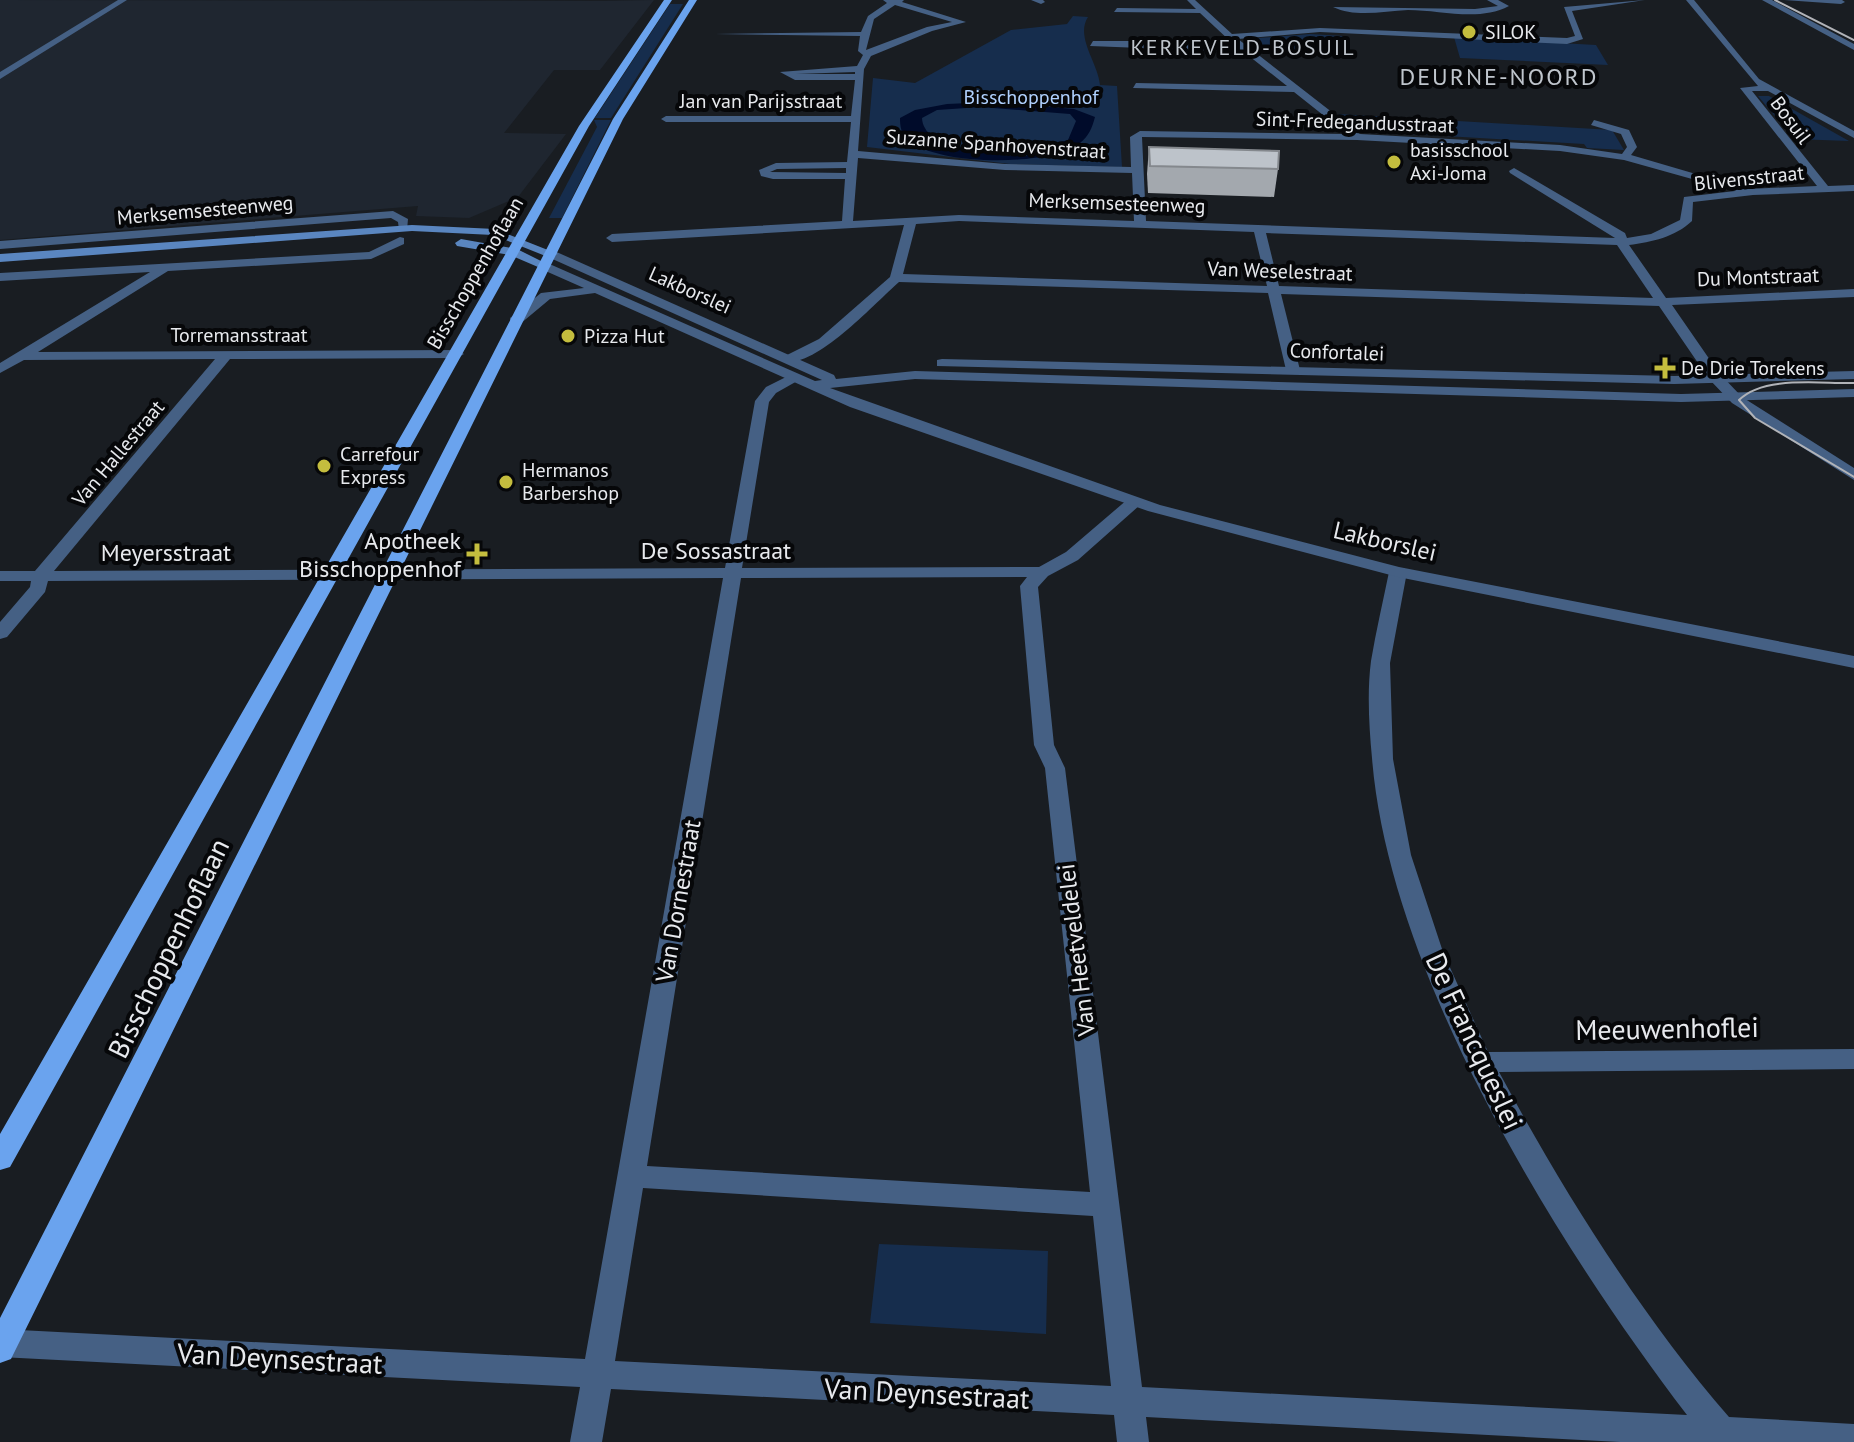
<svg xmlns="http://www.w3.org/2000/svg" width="1854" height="1442" font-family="'PT Sans',sans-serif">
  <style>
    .built { fill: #1f2630 }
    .green { fill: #162d4d }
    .water { fill: #000b2a; fill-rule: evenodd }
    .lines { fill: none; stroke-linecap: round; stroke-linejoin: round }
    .minor { fill: #456084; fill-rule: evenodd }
    .tertiary { fill: #456084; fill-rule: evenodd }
    .secondary { fill: #5a86c0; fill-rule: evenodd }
    .primary { fill: #6aa3ee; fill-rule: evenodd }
    .tram { stroke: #b1b3b8; stroke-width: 2 }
    .wall { fill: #a3a8ae }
    .building { fill: #bdc3ca; stroke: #84888d; stroke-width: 2 }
    .poi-dot { fill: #c4bd3e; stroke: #060709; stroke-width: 3 }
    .labels { text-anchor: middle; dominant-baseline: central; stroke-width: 8; stroke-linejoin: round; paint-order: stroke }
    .far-poi-label { font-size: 20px; fill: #e7e9ed; stroke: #060709; text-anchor: start }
    .far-park-label { font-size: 20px; fill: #b0d1fe; stroke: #060709 }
    .far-street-label { font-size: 20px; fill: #e7e9ed; stroke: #060709 }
    .far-neighbourhood-label { font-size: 22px; letter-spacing: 2px; fill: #bfc5cc; stroke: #060709 }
    .far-quarter-label { font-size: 24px; letter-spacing: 2px; fill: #bfc5cc; stroke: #060709 }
    .poi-label { font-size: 24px; fill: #e7e9ed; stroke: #060709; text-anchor: end }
    .street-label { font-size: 24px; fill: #e7e9ed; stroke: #060709 }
    .near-street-label { font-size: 28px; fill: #e7e9ed; stroke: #060709 }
  </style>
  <rect width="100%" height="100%" fill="#191d22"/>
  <path class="built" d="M 0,0 L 602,1 L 654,0 L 600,70 L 554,70 L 504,133 L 566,134 L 518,197 L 469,218 L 416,216 L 418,206 L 0,240 Z"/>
  <path class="green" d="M 670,4 L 683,4 L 611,118 L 595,118 Z
    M 1073,16 L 1088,17 C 1075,37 1098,63 1100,85 L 1117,86 L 1122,167 L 1010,164 L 867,147 L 873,78 L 915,83 L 1011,30 L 1067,24 Z
    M 1310,34 L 1343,36 L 1344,55 L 1263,52 L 1246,39 Z
    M 1454,37 L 1596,45 L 1608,65 L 1460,58 Z
    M 1758,96 L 1769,96 L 1849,141 L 1794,139 Z
    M 1338,114 L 1612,130 L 1624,150 L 1587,148 L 1584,144 L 1360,131 Z
    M 594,120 L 611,120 L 562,218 L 549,218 L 597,127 Z
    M 879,1244 L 1048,1251 L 1046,1334 L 870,1323 Z"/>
  <path class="water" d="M 992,102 L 1074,109 L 1095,117 C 1092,128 1089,136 1080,143 C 1050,167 937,166 908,140 C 901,134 900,126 900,118 L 915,110 L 947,104 ZM 981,107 L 1070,114 L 1076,121 L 1068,140 L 1027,152 L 1027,156 C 1002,156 923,152 922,118 L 937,110 Z"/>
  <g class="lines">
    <path class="minor" d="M 118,0 L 127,0 L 0,79 L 0,72 Z
      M 883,0 L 904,0 L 902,2 L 966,22 L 932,31 L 871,56 L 864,69 L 858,151 L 1005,164 L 1131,167 L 1130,137 L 1140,131 L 1347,134 L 1294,92 L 1133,88 L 1136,83 L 1287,86 L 1244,52 L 1090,46 L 1093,41 L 1230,41 L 1200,13 L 1114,12 L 1117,8 L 1196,9 L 1187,0 L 1195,0 L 1232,34 L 1320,28 L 1567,38 L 1575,36 L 1564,7 L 1645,0 L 1572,11 L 1583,39 L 1567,44 L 1320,32 L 1238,39 L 1360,134 L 1560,145 L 1622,154 L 1627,147 L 1621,134 L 1591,125 L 1594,120 L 1629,130 L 1637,147 L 1631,155 L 1747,189 L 1817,186 L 1740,88 L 1758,86 L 1686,0 L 1694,0 L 1759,79 L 1854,131 L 1854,138 L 1768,91 L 1752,91 L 1828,186 L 1854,185 L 1854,191 L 1753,195 L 1693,202 L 1692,221 C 1675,237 1652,242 1629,245 L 1666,298 L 1854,289 L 1854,297 L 1672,305 L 1719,373 L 1742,397 L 1854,468 L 1854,480 L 1732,403 L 1709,379 L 1659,306 L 1281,294 L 1300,370 L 1293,374 L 1286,370 L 1268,293 L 899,282 C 875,303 818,366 785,362 L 785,356 L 819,339 L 890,277 L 904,225 L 612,242 L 606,238 L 612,234 L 842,221 L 845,179 L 773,179 L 761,176 L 759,170 L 776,163 L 847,162 L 851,122 L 666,122 L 661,119 L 666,116 L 851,116 L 855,80 L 795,80 L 780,72 L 857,66 L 863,55 L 858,51 L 860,36 L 715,34 L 861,32 L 868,16 L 887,3 ZM 895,5 L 952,22 L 927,27 L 866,50 L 874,19 ZM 855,72 L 855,74 L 796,74 ZM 1142,137 L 1357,140 L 1560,151 L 1624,160 L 1735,191 L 1684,197 L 1680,220 L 1651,234 L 1627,238 L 1625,233 L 1514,168 L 1509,171 L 1510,173 L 1615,238 L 1146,221 ZM 858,158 L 1005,170 L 1132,173 L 1134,221 L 959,215 L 853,221 ZM 846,168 L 846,173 L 770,172 L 777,169 ZM 959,221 L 1254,232 L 1267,286 L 903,274 L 916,224 ZM 1266,233 L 1617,245 L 1653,298 L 1279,286 Z
      M 1031,0 L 1043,0 L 1045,2 L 1041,4 Z
      M 1487,0 L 1498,0 L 1509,6 C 1479,22 1441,10 1408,10 C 1384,11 1356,18 1333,7 L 1475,9 L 1498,6 Z
      M 1784,0 L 1842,0 L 1845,2 L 1841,4 Z
      M 393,211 L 408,219 L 407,230 L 399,230 L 398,222 L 391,218 L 0,249 L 0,241 Z
      M 400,237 L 404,238 L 404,244 L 371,259 L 168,271 L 38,352 L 457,350 L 464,354 L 457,358 L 230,359 L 54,571 L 725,568 L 755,401 L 766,387 L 794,373 L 801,377 L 799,380 L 776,393 L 769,402 L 742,568 L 1039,567 L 1066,552 L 1128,499 L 1140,499 L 1140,505 L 1078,560 L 1048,576 L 1038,587 L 1054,745 L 1065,768 L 1142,1387 L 1687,1415 C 1557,1245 1389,974 1372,758 C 1369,727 1367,691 1371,661 C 1376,631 1383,601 1389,572 L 1392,568 L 1404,568 L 1407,572 L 1390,663 L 1393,759 L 1411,855 L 1443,952 L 1488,1052 L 1854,1049 L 1854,1069 L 1499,1072 C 1562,1189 1641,1316 1729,1417 L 1854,1424 L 1854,1442 L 1620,1442 L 1146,1417 L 1149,1442 L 1117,1442 L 1114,1415 L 611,1389 L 602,1442 L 570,1442 L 580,1387 L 0,1357 L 0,1329 L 585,1359 L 723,578 L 48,581 L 45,592 L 7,637 L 0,639 L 0,622 L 30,587 L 31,581 L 0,581 L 0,571 L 35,571 L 215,359 L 24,360 L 0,373 L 0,363 L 150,272 L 0,281 L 0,273 L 369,252 ZM 1027,577 L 1020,586 L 1034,745 L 1045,768 L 1090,1192 L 647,1166 L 741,578 ZM 643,1188 L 1093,1216 L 1111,1386 L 615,1361 Z"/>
    <path class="tertiary" d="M 1762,0 L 1772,0 L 1854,44 L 1854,50 Z
      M 552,250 L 834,375 L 836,379 L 915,371 L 1681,394 L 1854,389 L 1854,397 L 1681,402 L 915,379 L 830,388 L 1160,505 L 1399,567 L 1854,656 L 1854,668 L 1398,577 L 1148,511 L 850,407 L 595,293 L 550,299 L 520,324 L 510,324 L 510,318 L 541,293 L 584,288 L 541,269 L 539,266 L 545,262 L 815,381 L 822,380 L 548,257 L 548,251 Z
      M 942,359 L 1674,376 L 1854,371 L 1854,379 L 1674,384 L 937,366 L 937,360 Z"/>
    <path class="secondary" d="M 412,225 L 495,229 L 558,254 L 548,257 L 493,235 L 412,231 L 0,262 L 0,254 Z
      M 461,239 L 517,249 L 551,266 L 545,270 L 510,255 L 457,246 L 455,243 Z"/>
    <path class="primary" d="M 664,0 L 672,0 L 589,126 L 10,1167 L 0,1170 L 0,1134 L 579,126 Z
      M 689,0 L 697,0 L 623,119 L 11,1359 L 0,1363 L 0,1318 L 613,119 Z"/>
    <path class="tram" d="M 1775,0 L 1854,40
      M 1854,383 C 1821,384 1764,375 1739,400 L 1755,418 L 1854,477"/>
  </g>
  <path class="wall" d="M 1149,147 L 1278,169 L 1274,197 L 1148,193 L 1147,174 Z"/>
  <path class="building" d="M 1149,147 L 1279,151 L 1278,169 L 1150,166 Z"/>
  <g class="poi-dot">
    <circle cx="1469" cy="32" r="8"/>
    <circle cx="1394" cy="162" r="8"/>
    <circle cx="568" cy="336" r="8"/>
    <path d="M1661 356h8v8h8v8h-8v8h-8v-8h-8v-8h8z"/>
    <circle cx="324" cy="466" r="8"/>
    <circle cx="506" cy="482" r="8"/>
    <path d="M473 542h8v8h8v8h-8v8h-8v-8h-8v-8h8z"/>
  </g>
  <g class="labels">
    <g class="far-poi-label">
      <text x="1485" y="32">SILOK</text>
      <text x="1410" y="150">basisschool<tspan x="1410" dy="23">Axi-Joma</tspan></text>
      <text x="584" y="336">Pizza Hut</text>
      <text x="1681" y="368">De Drie Torekens</text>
      <text x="340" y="454">Carrefour<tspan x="340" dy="23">Express</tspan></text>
      <text x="522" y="470">Hermanos<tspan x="522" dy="23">Barbershop</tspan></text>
    </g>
    <g class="far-park-label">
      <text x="1031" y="97">Bisschoppenhof</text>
    </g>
    <g class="far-street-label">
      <text x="761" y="101">Jan van Parijsstraat</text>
      <text transform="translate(1791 120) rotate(53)">Bosuil</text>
      <text transform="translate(1355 122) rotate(2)">Sint-Fredegandusstraat</text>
      <text transform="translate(996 144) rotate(4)">Suzanne Spanhovenstraat</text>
      <text transform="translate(1749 178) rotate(-6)">Blivensstraat</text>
      <text transform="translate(1117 203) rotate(2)">Merksemsesteenweg</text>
      <text transform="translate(205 210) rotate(-5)">Merksemsesteenweg</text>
      <text transform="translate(1280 271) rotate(2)">Van Weselestraat</text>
      <text transform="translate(475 273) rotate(-60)">Bisschoppenhoflaan</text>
      <text transform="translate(1758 277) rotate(-2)">Du Montstraat</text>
      <text transform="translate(690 290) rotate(24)">Lakborslei</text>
      <text x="239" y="335">Torremansstraat</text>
      <text transform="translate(1337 352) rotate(2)">Confortalei</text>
      <text transform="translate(118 453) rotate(-50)">Van Hallestraat</text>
    </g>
    <g class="far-neighbourhood-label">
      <text x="1243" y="47">KERKEVELD-BOSUIL</text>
    </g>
    <g class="far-quarter-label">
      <text x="1499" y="76">DEURNE-NOORD</text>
    </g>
    <g class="poi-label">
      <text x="461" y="540">Apotheek<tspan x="461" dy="28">Bisschoppenhof</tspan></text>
    </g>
    <g class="street-label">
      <text transform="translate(1385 541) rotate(13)">Lakborslei</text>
      <text x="716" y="550">De Sossastraat</text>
      <text x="166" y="552">Meyersstraat</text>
      <text transform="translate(678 901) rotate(-80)">Van Dornestraat</text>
      <text transform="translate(1076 950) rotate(-97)">Van Heetveldelei</text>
    </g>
    <g class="near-street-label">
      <text transform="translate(168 948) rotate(-64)">Bisschoppenhoflaan</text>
      <text transform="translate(1667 1028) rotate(-1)">Meeuwenhoflei</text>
      <text transform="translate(1475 1041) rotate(65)">De Francqueslei</text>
      <text transform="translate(280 1358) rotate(3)">Van Deynsestraat</text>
      <text transform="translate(927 1393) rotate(3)">Van Deynsestraat</text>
    </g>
  </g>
</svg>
